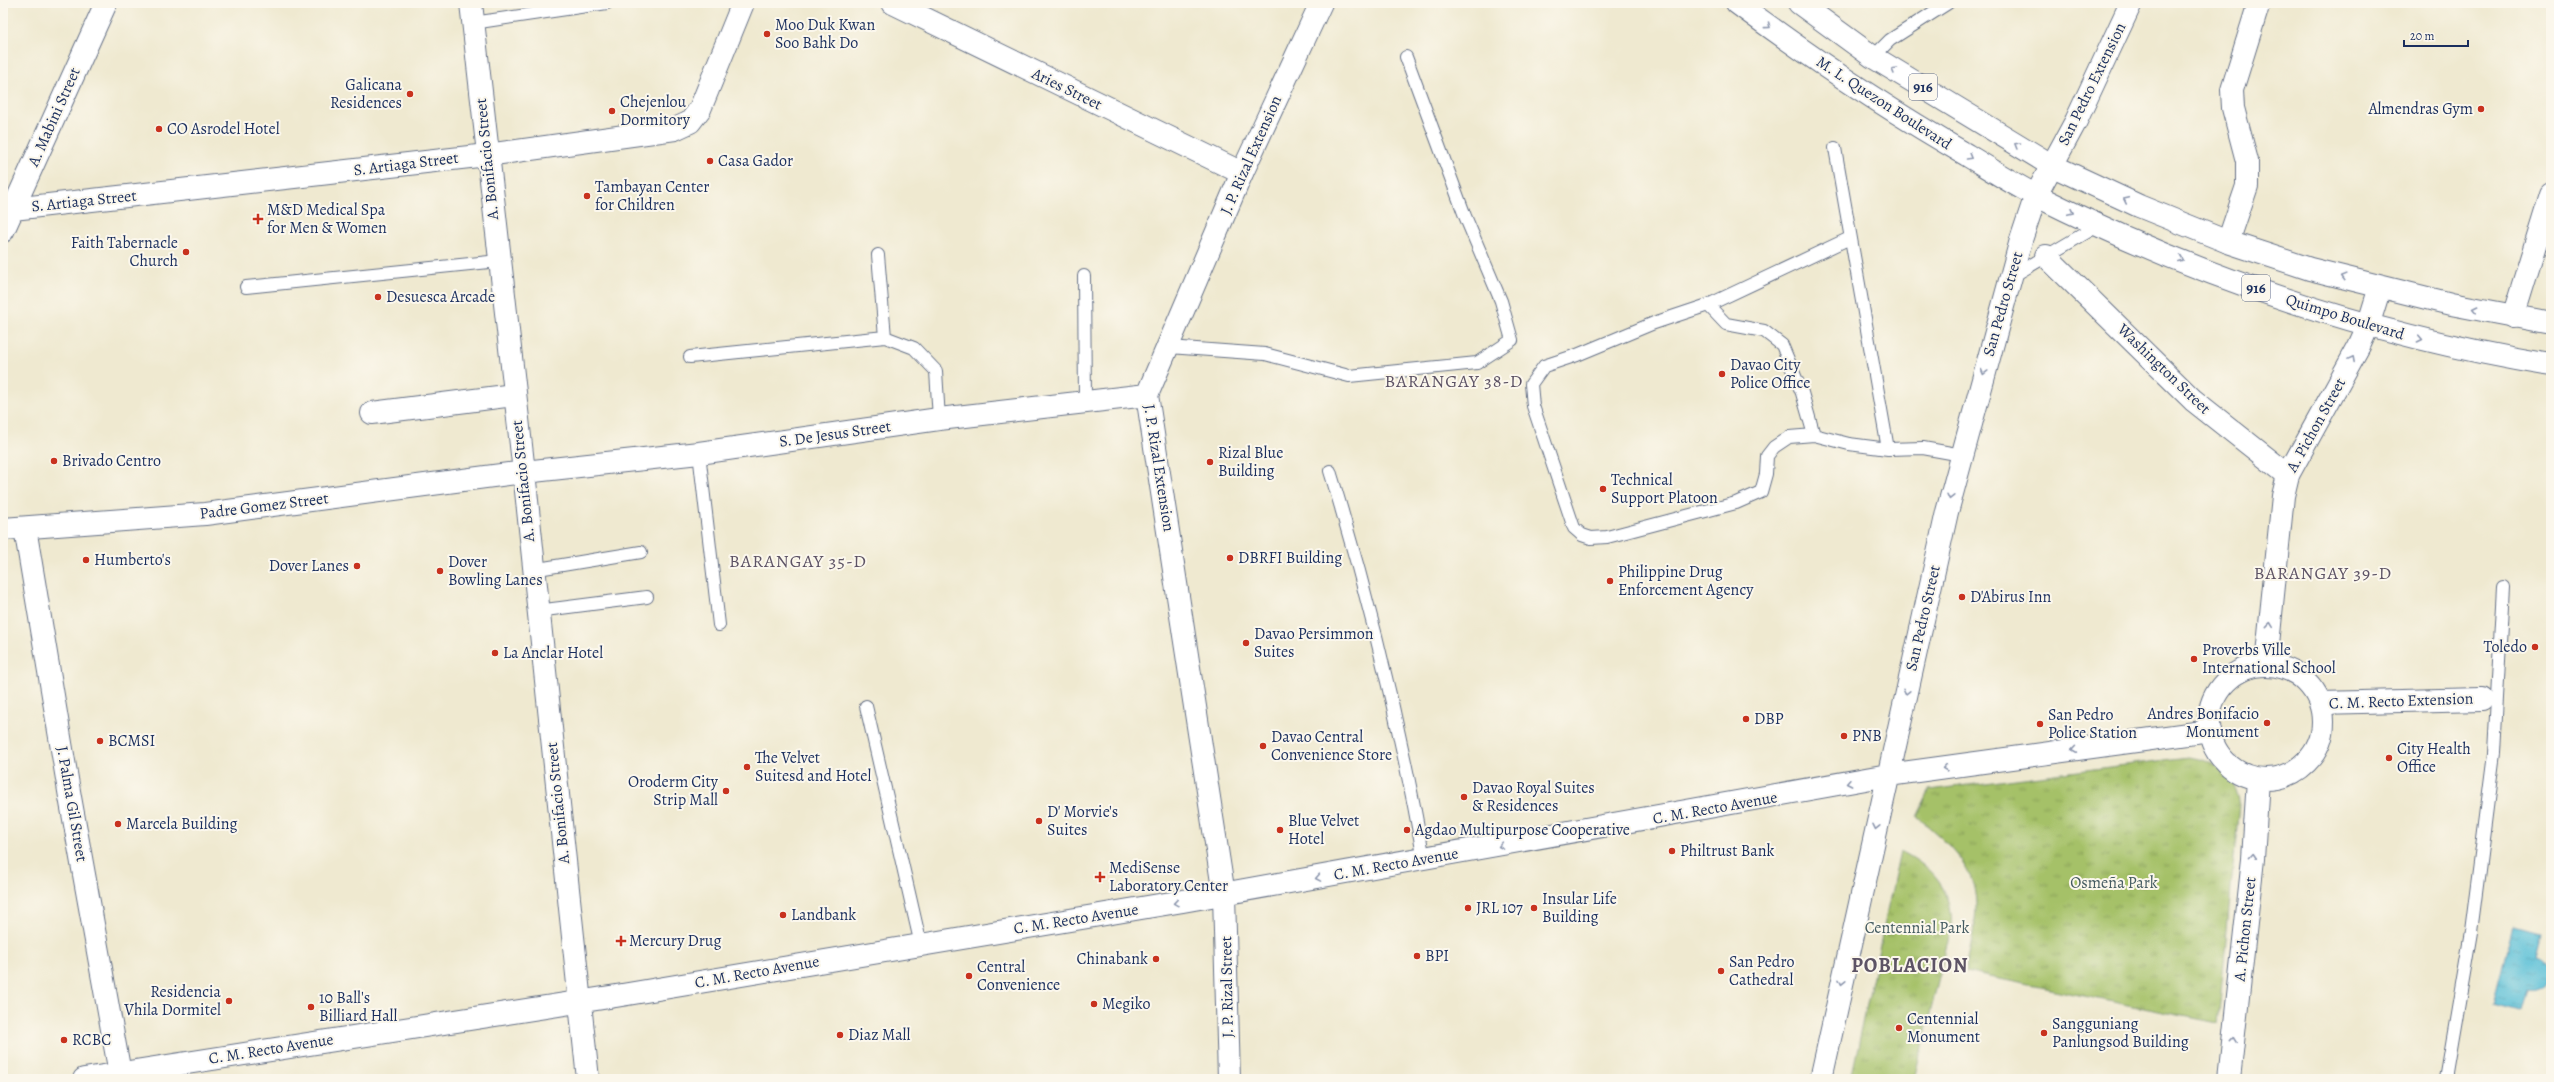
<svg xmlns="http://www.w3.org/2000/svg" width="2554" height="1082" font-family="Alegreya,serif">
  <style>
    .park { fill: url(#park-tufts); stroke: #607863 }
    .water { fill: url(#water-ripples); stroke: #3a779a }
    .lines { fill: none; stroke-linecap: round; stroke-linejoin: round }
    .lane-casing { stroke: #657086; stroke-width: 14 }
    .street-casing { stroke: #657086; stroke-width: 24 }
    .secondary-casing { stroke: #657086; stroke-width: 24 }
    .primary-casing { stroke: #657086; stroke-width: 24 }
    .lane { stroke: #fff; stroke-width: 12 }
    .street { stroke: #fff; stroke-width: 22 }
    .secondary { stroke: #fff; stroke-width: 22 }
    .primary { stroke: #fff; stroke-width: 22 }
    .oneway { stroke: #8d97ae }
    .poi-dot { fill: #c8321e; stroke: #fbf7ec; stroke-width: 1.5 }
    .labels { text-anchor: middle; dominant-baseline: central; stroke-width: 4; stroke-linejoin: round; paint-order: stroke }
    .shield { fill: #fbf7ec; stroke: #5e6b89; stroke-width: 1 }
    .shield-label { font-size: 15px; font-weight: bold; fill: #1b2f5e }
    .poi-label { font-size: 16px; fill: #1b2f5e; stroke: #fbf7ec; text-anchor: start }
    .street-label { font-size: 16px; fill: #1b2f5e; stroke: #fbf7ec }
    .park-label { font-size: 16px; fill: #445b61; stroke: #fbf7ec }
    .quarter-label { font-size: 18px; letter-spacing: 1px; fill: #5d5365; stroke: #fbf7ec }
    .district-label { font-size: 20px; font-weight: bold; letter-spacing: 1px; fill: #5d5365; stroke: #fbf7ec }
  </style>
  <defs>
    <pattern id="park-tufts" width="24" height="20" patternUnits="userSpaceOnUse"><rect width="24" height="20" fill="#a5c168"/><path d="M3 7l-1-3M5 7V3M7 7l1-3M15 17l-1-3M17 17v-4M19 17l1-3" fill="none" stroke="#869d59"/></pattern>
    <pattern id="water-ripples" width="26" height="14" patternUnits="userSpaceOnUse"><rect width="26" height="14" fill="#59bfd7"/><path d="M2 4q2-2 4 0t4 0M15 11q2-2 4 0t4 0" fill="none" stroke="#499cb2"/></pattern>
  </defs>
  <rect width="100%" height="100%" fill="#fbf7ec"/>
  <filter id="ink" filterUnits="userSpaceOnUse"><feTurbulence type="fractalNoise" baseFrequency=".025" numOctaves="2"/><feDisplacementMap in="SourceGraphic" scale="8" xChannelSelector="R" yChannelSelector="G"/><feConvolveMatrix kernelMatrix="1 2 1 2 8 2 1 2 1" color-interpolation-filters="sRGB"/></filter>
  <filter id="wash" filterUnits="userSpaceOnUse"><feTurbulence type="fractalNoise" baseFrequency=".012" numOctaves="4" result="noise"/><feDisplacementMap in="SourceGraphic" scale="16" xChannelSelector="R" yChannelSelector="G"/><feGaussianBlur stdDeviation="0.9" result="paint"/><feColorMatrix in="noise" values="0 0 0 0 0 0 0 0 0 0 0 0 0 0 0 0 0 1.4 0 .05"/><feComposite in="paint" operator="in"/></filter>
  <g filter="url(#wash)">
    <rect width="100%" height="100%" fill="#efe9d0"/>
    <path class="park" d="M 2188,757 C 2219,762 2233,774 2239,805 L 2218,1023 L 1965,972 C 1984,890 1984,872 1917,817 L 1930,790 Z
      M 1900,851 C 1932,866 1955,893 1951,928 L 1914,1079 L 1851,1079 Z"/>
    <path class="water" d="M 2513,925 L 2539,932 L 2533,956 C 2554,962 2547,994 2525,989 L 2519,1011 L 2493,1004 Z"/>
  </g>
  <g filter="url(#ink)">
    <g class="lines">
      <g class="lane-casing">
        <path id="lane" d="M 473,23 L 607,3
          M 1873,57 L 1890,40 L 1948,3
          M 1835,148 L 1888,449
          M 878,255 L 885,337
          M 1084,276 L 1085,402
          M 2011,277 L 2099,225
          M 246,287 L 499,261
          M 1708,305 L 1850,238
          M 1169,347 L 1265,354 L 1349,376 L 1477,363 L 1512,340 L 1501,301 L 1465,216 L 1406,57
          M 690,357 L 885,337 L 914,348 L 936,371 L 939,419
          M 1814,435 L 1802,393 L 1782,345 L 1764,331 L 1726,324 L 1708,305 L 1654,323 L 1577,355 L 1544,366 L 1531,384 L 1533,406 L 1574,528 L 1582,535 L 1591,538 L 1607,537 L 1736,503 L 1761,492 L 1766,474 L 1767,456 L 1774,447 L 1789,437 L 1814,435 L 1849,444 L 1888,449 L 1923,448 L 1962,455
          M 699,453 L 719,625
          M 1330,471 C 1370,601 1400,726 1424,859
          M 532,570 L 641,552
          M 537,611 L 647,597
          M 866,706 L 921,945
          M 2446,1079 L 2471,932 L 2494,753 L 2503,587"/>
      </g>
      <g class="street-casing">
        <path id="street" d="M 893,3 L 1242,173
          M 13,209 L 487,155 L 675,129 L 690,122 L 700,109 L 743,3
          M 3,231 L 106,3
          M 2228,242 L 2247,186 L 2247,161 L 2233,108 L 2232,90 L 2258,6
          M 2046,256 L 2193,400 L 2288,475
          M 2513,317 L 2551,194
          M 372,413 L 514,395
          M 25,528 L 70,797 L 121,1079
          M 2320,703 L 2482,699"/>
      </g>
      <g class="secondary-casing">
        <path id="secondary" d="M 471,3 L 524,472 L 588,1079
          M 3,529 L 205,514 L 524,472 L 699,453 L 939,419 L 1147,395
          M 2266,664 L 2283,496 L 2288,475 L 2359,346 L 2368,326 L 2380,287
          M2209 722a57 57 0 1 1 114 0a57 57 0 1 1-114 0Z
          M 84,1079 L 616,996 L 1183,901 L 1888,775 L 2210,731
          M 1229,1079 L 1224,895 L 1147,395 L 1242,173 L 1321,3
          M 1821,1079 L 1947,512 L 2021,240 L 2036,195 L 2076,121 L 2131,3
          M 2229,1079 L 2253,859 L 2258,779"/>
      </g>
      <g class="primary-casing">
        <path id="primary" d="M 1737,3 C 1811,58 1887,109 1967,155 C 1990,169 2013,184 2037,196 C 2199,277 2373,336 2551,365
          M 1799,3 L 1873,57 L 2051,165 L 2139,206 L 2228,242 L 2310,269 L 2451,304 L 2551,323"/>
      </g>
      <use href="#lane" class="lane"/>
      <use href="#street" class="street"/>
      <use href="#secondary" class="secondary"/>
      <use href="#primary" class="primary"/>
    </g>
    <defs><path id="oneway-chevron" d="M-2-3.5L2.5 0L-2 3.5" fill="none" stroke-width="1.6" stroke-linecap="round" stroke-linejoin="round"/></defs>
    <g class="oneway">
      <use href="#oneway-chevron" transform="translate(1768 26) rotate(36)"/>
      <use href="#oneway-chevron" transform="translate(1894 70) rotate(-149)"/>
      <use href="#oneway-chevron" transform="translate(2017 145) rotate(-149)"/>
      <use href="#oneway-chevron" transform="translate(1970 157) rotate(30)"/>
      <use href="#oneway-chevron" transform="translate(2126 200) rotate(-155)"/>
      <use href="#oneway-chevron" transform="translate(2071 212) rotate(25)"/>
      <use href="#oneway-chevron" transform="translate(2181 259) rotate(22)"/>
      <use href="#oneway-chevron" transform="translate(2343 277) rotate(-165)"/>
      <use href="#oneway-chevron" transform="translate(2475 309) rotate(-168)"/>
      <use href="#oneway-chevron" transform="translate(2420 339) rotate(12)"/>
      <use href="#oneway-chevron" transform="translate(2352 359) rotate(-62)"/>
      <use href="#oneway-chevron" transform="translate(1984 372) rotate(105)"/>
      <use href="#oneway-chevron" transform="translate(1950 497) rotate(103)"/>
      <use href="#oneway-chevron" transform="translate(2270 625) rotate(-84)"/>
      <use href="#oneway-chevron" transform="translate(1906 692) rotate(103)"/>
      <use href="#oneway-chevron" transform="translate(2074 750) rotate(172)"/>
      <use href="#oneway-chevron" transform="translate(1945 768) rotate(172)"/>
      <use href="#oneway-chevron" transform="translate(1849 783) rotate(169)"/>
      <use href="#oneway-chevron" transform="translate(1876 827) rotate(102)"/>
      <use href="#oneway-chevron" transform="translate(1501 846) rotate(170)"/>
      <use href="#oneway-chevron" transform="translate(2253 855) rotate(-86)"/>
      <use href="#oneway-chevron" transform="translate(1318 878) rotate(170)"/>
      <use href="#oneway-chevron" transform="translate(1176 903) rotate(171)"/>
      <use href="#oneway-chevron" transform="translate(1842 982) rotate(102)"/>
      <use href="#oneway-chevron" transform="translate(2233 1040) rotate(-84)"/>
    </g>
  </g>
  <g class="poi-dot">
    <circle cx="767" cy="34" r="4"/>
    <circle cx="410" cy="94" r="4"/>
    <circle cx="2481" cy="109" r="4"/>
    <circle cx="612" cy="111" r="4"/>
    <circle cx="159" cy="129" r="4"/>
    <circle cx="710" cy="161" r="4"/>
    <circle cx="587" cy="196" r="4"/>
    <path d="M256 213h4v4h4v4h-4v4h-4v-4h-4v-4h4z"/>
    <circle cx="186" cy="252" r="4"/>
    <circle cx="378" cy="297" r="4"/>
    <circle cx="1722" cy="374" r="4"/>
    <circle cx="54" cy="461" r="4"/>
    <circle cx="1210" cy="462" r="4"/>
    <circle cx="1603" cy="489" r="4"/>
    <circle cx="1230" cy="558" r="4"/>
    <circle cx="86" cy="560" r="4"/>
    <circle cx="357" cy="566" r="4"/>
    <circle cx="440" cy="571" r="4"/>
    <circle cx="1610" cy="581" r="4"/>
    <circle cx="1962" cy="597" r="4"/>
    <circle cx="1246" cy="643" r="4"/>
    <circle cx="2535" cy="647" r="4"/>
    <circle cx="495" cy="653" r="4"/>
    <circle cx="2194" cy="659" r="4"/>
    <circle cx="1746" cy="719" r="4"/>
    <circle cx="2267" cy="723" r="4"/>
    <circle cx="2040" cy="724" r="4"/>
    <circle cx="1844" cy="736" r="4"/>
    <circle cx="100" cy="741" r="4"/>
    <circle cx="1263" cy="746" r="4"/>
    <circle cx="2389" cy="758" r="4"/>
    <circle cx="747" cy="767" r="4"/>
    <circle cx="726" cy="791" r="4"/>
    <circle cx="1464" cy="797" r="4"/>
    <circle cx="1039" cy="821" r="4"/>
    <circle cx="118" cy="824" r="4"/>
    <circle cx="1280" cy="830" r="4"/>
    <circle cx="1407" cy="830" r="4"/>
    <circle cx="1672" cy="851" r="4"/>
    <path d="M1098 871h4v4h4v4h-4v4h-4v-4h-4v-4h4z"/>
    <circle cx="1468" cy="908" r="4"/>
    <circle cx="1534" cy="908" r="4"/>
    <circle cx="783" cy="915" r="4"/>
    <path d="M619 935h4v4h4v4h-4v4h-4v-4h-4v-4h4z"/>
    <circle cx="1417" cy="956" r="4"/>
    <circle cx="1156" cy="959" r="4"/>
    <circle cx="1721" cy="971" r="4"/>
    <circle cx="969" cy="976" r="4"/>
    <circle cx="229" cy="1001" r="4"/>
    <circle cx="1094" cy="1004" r="4"/>
    <circle cx="311" cy="1007" r="4"/>
    <circle cx="1899" cy="1028" r="4"/>
    <circle cx="2044" cy="1033" r="4"/>
    <circle cx="840" cy="1035" r="4"/>
    <circle cx="64" cy="1040" r="4"/>
  </g>
  <g class="labels">
    <g class="shield">
      <rect x="1909" y="74" width="28" height="26" rx="3"/>
      <rect x="2242" y="275" width="28" height="26" rx="3"/>
    </g>
    <g class="shield-label">
      <text x="1923" y="87">916</text>
      <text x="2256" y="288">916</text>
    </g>
    <g class="poi-label">
      <text x="775" y="25">Moo Duk Kwan<tspan x="775" dy="18">Soo Bahk Do</tspan></text>
      <text x="402" y="85" text-anchor="end">Galicana<tspan x="402" dy="18">Residences</tspan></text>
      <text x="620" y="102">Chejenlou<tspan x="620" dy="18">Dormitory</tspan></text>
      <text x="2473" y="109" text-anchor="end">Almendras Gym</text>
      <text x="167" y="129">CO Asrodel Hotel</text>
      <text x="718" y="161">Casa Gador</text>
      <text x="595" y="187">Tambayan Center<tspan x="595" dy="18">for Children</tspan></text>
      <text x="267" y="210">M&amp;D Medical Spa<tspan x="267" dy="18">for Men &amp; Women</tspan></text>
      <text x="178" y="243" text-anchor="end">Faith Tabernacle<tspan x="178" dy="18">Church</tspan></text>
      <text x="386" y="297">Desuesca Arcade</text>
      <text x="1730" y="365">Davao City<tspan x="1730" dy="18">Police Office</tspan></text>
      <text x="1218" y="453">Rizal Blue<tspan x="1218" dy="18">Building</tspan></text>
      <text x="62" y="461">Brivado Centro</text>
      <text x="1611" y="480">Technical<tspan x="1611" dy="18">Support Platoon</tspan></text>
      <text x="1238" y="558">DBRFI Building</text>
      <text x="94" y="560">Humberto's</text>
      <text x="448" y="562">Dover<tspan x="448" dy="18">Bowling Lanes</tspan></text>
      <text x="349" y="566" text-anchor="end">Dover Lanes</text>
      <text x="1618" y="572">Philippine Drug<tspan x="1618" dy="18">Enforcement Agency</tspan></text>
      <text x="1970" y="597">D'Abirus Inn</text>
      <text x="1254" y="634">Davao Persimmon<tspan x="1254" dy="18">Suites</tspan></text>
      <text x="2527" y="647" text-anchor="end">Toledo</text>
      <text x="2202" y="650">Proverbs Ville<tspan x="2202" dy="18">International School</tspan></text>
      <text x="503" y="653">La Anclar Hotel</text>
      <text x="2259" y="714" text-anchor="end">Andres Bonifacio<tspan x="2259" dy="18">Monument</tspan></text>
      <text x="2048" y="715">San Pedro<tspan x="2048" dy="18">Police Station</tspan></text>
      <text x="1754" y="719">DBP</text>
      <text x="1852" y="736">PNB</text>
      <text x="1271" y="737">Davao Central<tspan x="1271" dy="18">Convenience Store</tspan></text>
      <text x="108" y="741">BCMSI</text>
      <text x="2397" y="749">City Health<tspan x="2397" dy="18">Office</tspan></text>
      <text x="755" y="758">The Velvet<tspan x="755" dy="18">Suitesd and Hotel</tspan></text>
      <text x="718" y="782" text-anchor="end">Oroderm City<tspan x="718" dy="18">Strip Mall</tspan></text>
      <text x="1472" y="788">Davao Royal Suites<tspan x="1472" dy="18">&amp; Residences</tspan></text>
      <text x="1047" y="812">D' Morvie's<tspan x="1047" dy="18">Suites</tspan></text>
      <text x="1288" y="821">Blue Velvet<tspan x="1288" dy="18">Hotel</tspan></text>
      <text x="126" y="824">Marcela Building</text>
      <text x="1415" y="830">Agdao Multipurpose Cooperative</text>
      <text x="1680" y="851">Philtrust Bank</text>
      <text x="1109" y="868">MediSense<tspan x="1109" dy="18">Laboratory Center</tspan></text>
      <text x="1542" y="899">Insular Life<tspan x="1542" dy="18">Building</tspan></text>
      <text x="1476" y="908">JRL 107</text>
      <text x="791" y="915">Landbank</text>
      <text x="629" y="941">Mercury Drug</text>
      <text x="1425" y="956">BPI</text>
      <text x="1148" y="959" text-anchor="end">Chinabank</text>
      <text x="1729" y="962">San Pedro<tspan x="1729" dy="18">Cathedral</tspan></text>
      <text x="977" y="967">Central<tspan x="977" dy="18">Convenience</tspan></text>
      <text x="221" y="992" text-anchor="end">Residencia<tspan x="221" dy="18">Vhila Dormitel</tspan></text>
      <text x="319" y="998">10 Ball's<tspan x="319" dy="18">Billiard Hall</tspan></text>
      <text x="1102" y="1004">Megiko</text>
      <text x="1907" y="1019">Centennial<tspan x="1907" dy="18">Monument</tspan></text>
      <text x="2052" y="1024">Sangguniang<tspan x="2052" dy="18">Panlungsod Building</tspan></text>
      <text x="848" y="1035">Diaz Mall</text>
      <text x="72" y="1040">RCBC</text>
    </g>
    <g class="street-label">
      <text transform="translate(2092 84) rotate(-64)">San Pedro Extension</text>
      <text transform="translate(1067 89) rotate(26)">Aries Street</text>
      <text transform="translate(1884 103) rotate(33)">M. L. Quezon Boulevard</text>
      <text transform="translate(54 117) rotate(-66)">A. Mabini Street</text>
      <text transform="translate(1251 155) rotate(-66)">J. P. Rizal Extension</text>
      <text transform="translate(487 159) rotate(-96)">A. Bonifacio Street</text>
      <text transform="translate(406 164) rotate(-7)">S. Artiaga Street</text>
      <text transform="translate(84 201) rotate(-6)">S. Artiaga Street</text>
      <text transform="translate(2003 304) rotate(-74)">San Pedro Street</text>
      <text transform="translate(2345 317) rotate(17)">Quimpo Boulevard</text>
      <text transform="translate(2164 369) rotate(44)">Washington Street</text>
      <text transform="translate(2316 425) rotate(-61)">A. Pichon Street</text>
      <text transform="translate(835 434) rotate(-8)">S. De Jesus Street</text>
      <text transform="translate(1159 468) rotate(81)">J. P. Rizal Extension</text>
      <text transform="translate(523 481) rotate(-96)">A. Bonifacio Street</text>
      <text transform="translate(264 506) rotate(-7)">Padre Gomez Street</text>
      <text transform="translate(1923 618) rotate(-77)">San Pedro Street</text>
      <text transform="translate(2401 701) rotate(-2)">C. M. Recto Extension</text>
      <text transform="translate(558 803) rotate(-96)">A. Bonifacio Street</text>
      <text transform="translate(72 804) rotate(80)">J. Palma Gil Street</text>
      <text transform="translate(1715 808) rotate(-10)">C. M. Recto Avenue</text>
      <text transform="translate(1396 864) rotate(-10)">C. M. Recto Avenue</text>
      <text transform="translate(1076 919) rotate(-9)">C. M. Recto Avenue</text>
      <text transform="translate(2245 929) rotate(-84)">A. Pichon Street</text>
      <text transform="translate(757 972) rotate(-10)">C. M. Recto Avenue</text>
      <text transform="translate(1227 987) rotate(-91)">J. P. Rizal Street</text>
      <text transform="translate(271 1049) rotate(-9)">C. M. Recto Avenue</text>
    </g>
    <g class="park-label">
      <text x="2114" y="883">Osmeña Park</text>
      <text x="1917" y="928">Centennial Park</text>
    </g>
    <g class="quarter-label">
      <text x="1454" y="381">BARANGAY 38-D</text>
      <text x="798" y="561">BARANGAY 35-D</text>
      <text x="2323" y="573">BARANGAY 39-D</text>
    </g>
    <g class="district-label">
      <text x="1910" y="965">POBLACION</text>
    </g>
  </g>
  <rect width="2554" height="1082" fill="none" stroke="#fbf7ec" stroke-width="16"/>
  <path d="M2404 40v6h64v-6" fill="none" stroke="#1b2f5e" stroke-width="2"/>
  <text x="2410" y="40" font-size="12" fill="#1b2f5e" stroke="#fbf7ec" stroke-width="3" paint-order="stroke">20 m</text>
</svg>
